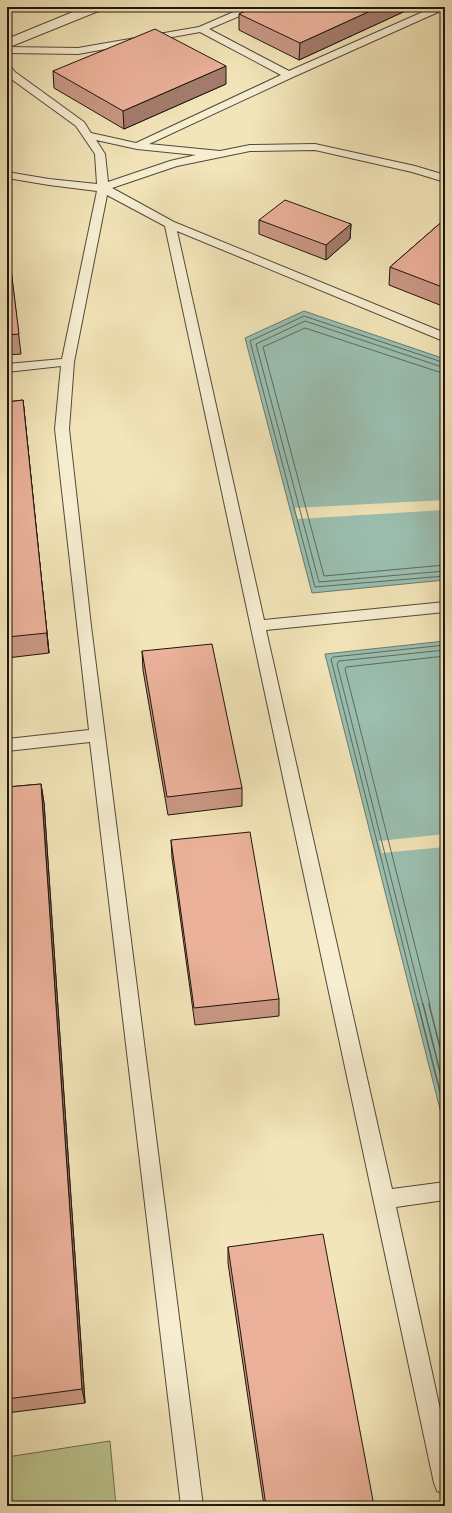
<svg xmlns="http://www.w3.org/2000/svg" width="452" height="1513" font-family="'Old Standard TT',serif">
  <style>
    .green { fill: #bcc48e; stroke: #6d6c4e }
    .water { fill: #9bbfb1; stroke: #697b6f }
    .pier { fill: #f2e5b9 }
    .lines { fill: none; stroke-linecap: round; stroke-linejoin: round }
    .shore-far1 { stroke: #5c6a5f; stroke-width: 1 }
    .shore { stroke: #5c6a5f; stroke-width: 1.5 }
    .service-casing { stroke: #534938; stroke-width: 2 }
    .minor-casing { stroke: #534938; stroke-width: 2 }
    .service { fill: #f7eed2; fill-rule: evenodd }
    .minor { fill: #f7eed2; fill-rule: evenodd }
    .wall { fill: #ca9884; stroke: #1e150d }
    .shaded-wall { fill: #a47c6c; stroke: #1e150d }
    .building { fill: #ebb19a; stroke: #1e150d }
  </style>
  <rect width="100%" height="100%" fill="#f2e5b9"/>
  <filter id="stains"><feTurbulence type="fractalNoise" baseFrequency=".005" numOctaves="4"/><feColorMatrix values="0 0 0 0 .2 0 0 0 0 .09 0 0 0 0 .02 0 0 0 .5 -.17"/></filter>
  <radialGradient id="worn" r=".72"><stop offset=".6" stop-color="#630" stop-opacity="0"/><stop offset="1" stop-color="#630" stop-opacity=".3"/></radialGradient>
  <path class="green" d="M 110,1441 L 116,1506 L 7,1506 L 7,1457 Z"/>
  <path class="water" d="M 304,311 L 445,359 L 445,580 L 312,593 L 245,338 Z
    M 445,641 L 445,1129 L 325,654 Z"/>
  <path class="pier" d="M 445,500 L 445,510 L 297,519 L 295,508 Z
    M 445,834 L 445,847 L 382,853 L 379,841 Z"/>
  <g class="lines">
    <path class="shore-far1" d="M 445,363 L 304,316 L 250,341 L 315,587 L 445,576
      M 445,368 L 305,321 L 256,344 L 319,582 L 445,571
      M 445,374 L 305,328 L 263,347 L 324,576 L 445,565
      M 418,1005 L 331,659 L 333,657 L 445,645
      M 423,1005 L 337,664 L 339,661 L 445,650
      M 430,1005 L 345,669 L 346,667 L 445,656"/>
    <path class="shore" d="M 418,1004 L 445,1112
      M 423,1004 L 445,1092
      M 429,1004 L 445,1067"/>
    <g class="service-casing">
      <path id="service" d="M 245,7 L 258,7 L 256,9 L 209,29 L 289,71 L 434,7 L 445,7 L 445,9 L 293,77 L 149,144 L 220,151 L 250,145 L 315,144 L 415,166 L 445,175 L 445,182 L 412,172 L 315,150 L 250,151 L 177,166 L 112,188 L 174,222 L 445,333 L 445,341 L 441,340 L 177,231 L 264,620 L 445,602 L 445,612 L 266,630 L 392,1189 L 445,1182 L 445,1200 L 396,1207 L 445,1432 L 445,1494 L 437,1491 L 434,1483 L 165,226 L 107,195 L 74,362 L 69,429 L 91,626 L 203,1506 L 181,1506 L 90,742 L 7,751 L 7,739 L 89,730 L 55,429 L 61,366 L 7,372 L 7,364 L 62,359 L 97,191 L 49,185 L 7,178 L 7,172 L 49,179 L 97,184 L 95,154 L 76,126 L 7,76 L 7,66 L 11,67 L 15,72 L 84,122 L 91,133 L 136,143 L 281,75 L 200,32 L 78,54 L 7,53 L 7,47 L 78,48 L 199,27 ZM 96,140 L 137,149 L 196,155 L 170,161 L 108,182 L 105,154 Z"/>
    </g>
    <g class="minor-casing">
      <path id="minor" d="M 85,7 L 103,7 L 101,10 L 7,48 L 7,39 Z"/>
    </g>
    <use href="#service" class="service"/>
    <use href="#minor" class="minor"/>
  </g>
  <path class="wall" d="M 255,7 L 414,7 L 299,60 L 239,30 L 239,14 Z
    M 53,71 L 226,84 L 124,129 L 54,88 Z
    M 445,219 L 445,307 L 389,285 L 390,267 Z
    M 259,220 L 351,224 L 350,239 L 326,260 L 259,234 Z
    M 7,237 L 21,354 L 7,355 Z
    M 23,400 L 49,653 L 7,658 L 7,402 Z
    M 142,651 L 242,788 L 242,806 L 168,815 L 143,670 Z
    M 41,784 L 44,803 L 85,1403 L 7,1413 L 7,787 Z
    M 171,840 L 279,999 L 279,1016 L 195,1025 L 172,858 Z
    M 228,1247 L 374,1506 L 264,1506 L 228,1263 Z"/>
  <path class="shaded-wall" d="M 379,7 L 414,7 L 299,60 L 300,43 Z
    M 226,66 L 226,84 L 124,129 L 123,111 Z
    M 351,224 L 350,239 L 326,260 L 326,245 Z
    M 23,400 L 25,421 L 49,653 L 47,633 Z
    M 41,784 L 44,803 L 85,1403 L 82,1389 Z"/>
  <path class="building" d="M 255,7 L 379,7 L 300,43 L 239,14 Z
    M 155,29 L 226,66 L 123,111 L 53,71 Z
    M 285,200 L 351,224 L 326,245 L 259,220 Z
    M 445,219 L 445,288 L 390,267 Z
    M 7,237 L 19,334 L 7,335 Z
    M 23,400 L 47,633 L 7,637 L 7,402 Z
    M 212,644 L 242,788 L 167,797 L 142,651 Z
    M 41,784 L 82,1389 L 7,1399 L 7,787 Z
    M 250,832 L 279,999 L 194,1008 L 171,840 Z
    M 323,1234 L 374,1506 L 266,1506 L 228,1247 Z"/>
  <rect width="452" height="1513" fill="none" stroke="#f2e5b9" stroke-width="24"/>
  <rect x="8" y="8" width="436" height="1497" fill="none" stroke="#1e150d" stroke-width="2"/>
  <rect x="12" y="12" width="428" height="1489" fill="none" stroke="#1e150d"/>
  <rect width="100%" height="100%" filter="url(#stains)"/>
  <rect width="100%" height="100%" fill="url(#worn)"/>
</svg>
